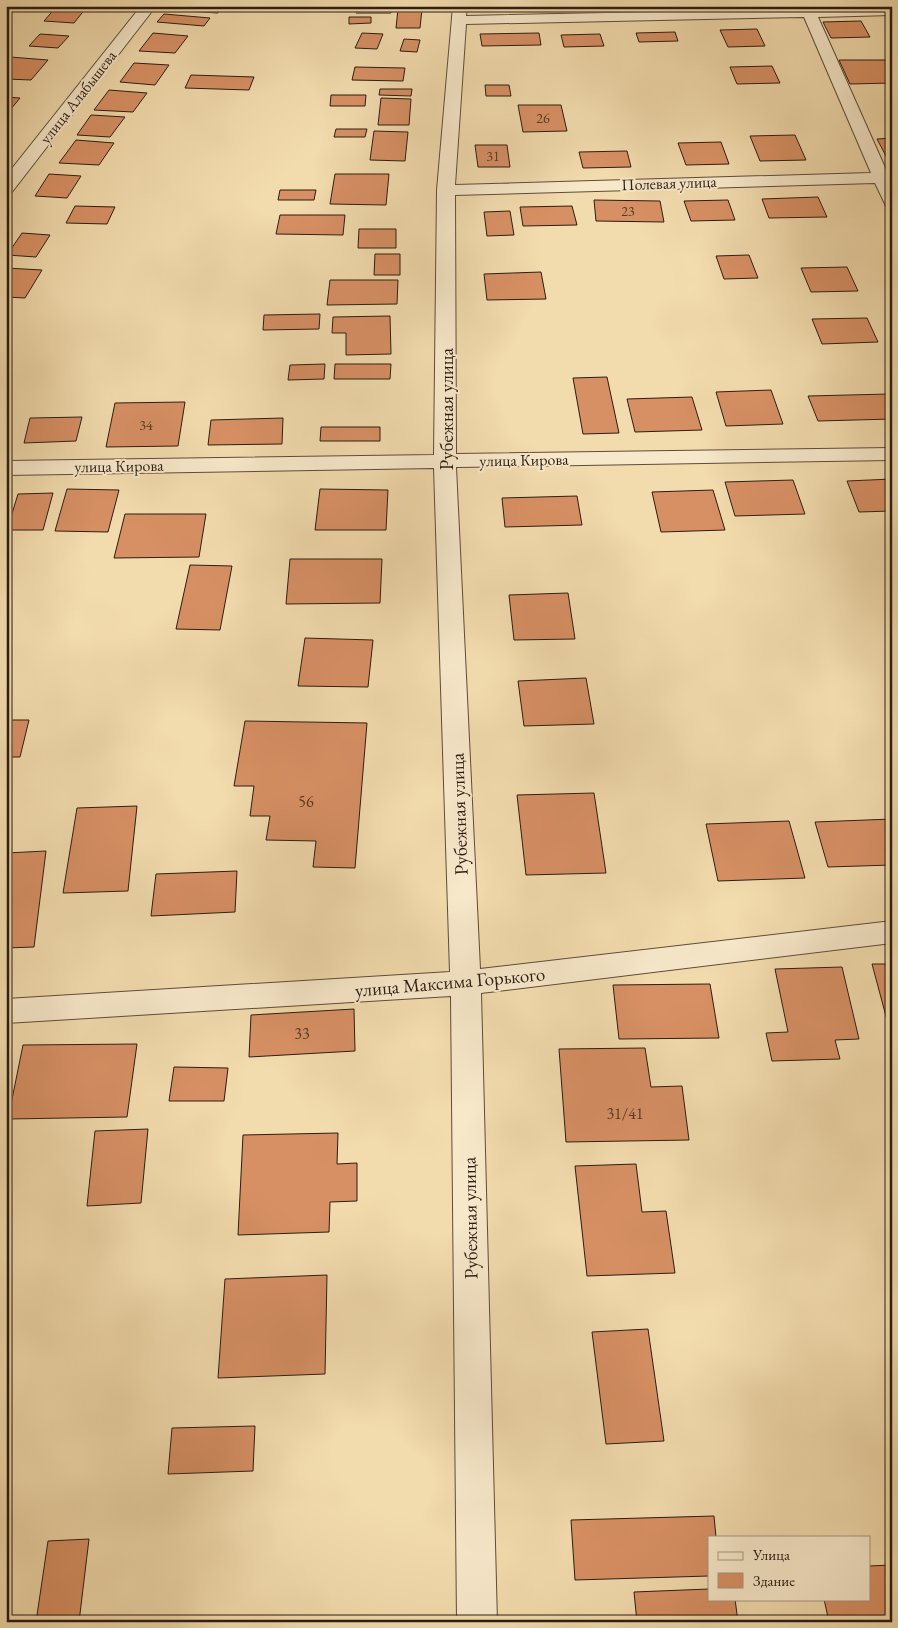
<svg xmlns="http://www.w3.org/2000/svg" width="898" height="1628" font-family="'EB Garamond',serif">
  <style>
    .building { fill: #d79064; stroke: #2b1c13 }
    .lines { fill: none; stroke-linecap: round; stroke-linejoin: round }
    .minor-casing { stroke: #5d4c3a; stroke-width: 2 }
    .minor { fill: #f7e8ca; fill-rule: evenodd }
    .labels { text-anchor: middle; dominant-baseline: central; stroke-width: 4; stroke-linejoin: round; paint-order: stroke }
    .far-number-label { font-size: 14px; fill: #563927 }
    .far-street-label { font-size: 16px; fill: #2b1c13; stroke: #f7e8ca }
    .number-label { font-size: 16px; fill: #563927 }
    .street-label { font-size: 19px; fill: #2b1c13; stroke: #f7e8ca }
  </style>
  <rect width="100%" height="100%" fill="#f2dbad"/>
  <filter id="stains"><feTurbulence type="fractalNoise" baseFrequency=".004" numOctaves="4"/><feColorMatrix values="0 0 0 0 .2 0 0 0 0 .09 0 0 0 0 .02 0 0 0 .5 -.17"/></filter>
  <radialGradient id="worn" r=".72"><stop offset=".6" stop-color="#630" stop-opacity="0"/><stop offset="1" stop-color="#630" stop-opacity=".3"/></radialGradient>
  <path class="building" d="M 57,6 L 86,8 L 74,23 L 44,21 Z
    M 173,6 L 222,6 L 218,13 L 170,10 Z
    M 357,6 L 391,6 L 391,13 L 356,13 Z
    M 398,9 L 422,9 L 420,28 L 396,28 Z
    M 164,14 L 210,18 L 204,26 L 157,22 Z
    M 349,17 L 371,17 L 371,23 L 349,24 Z
    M 861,21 L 870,37 L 831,38 L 823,22 Z
    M 757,29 L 765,46 L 728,47 L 720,30 Z
    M 675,32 L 678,41 L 639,42 L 636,33 Z
    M 153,33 L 188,36 L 175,53 L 139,51 Z
    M 362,33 L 383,34 L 377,49 L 355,48 Z
    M 539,33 L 541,45 L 482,46 L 480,34 Z
    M 40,34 L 69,36 L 58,48 L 29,46 Z
    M 600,34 L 604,46 L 564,47 L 561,35 Z
    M 404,39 L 420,40 L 417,52 L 400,51 Z
    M 10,57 L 48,60 L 31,80 L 6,79 L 6,62 Z
    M 839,60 L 892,60 L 892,83 L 850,84 Z
    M 134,63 L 169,65 L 155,85 L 120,82 Z
    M 772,66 L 780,83 L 737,84 L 730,67 Z
    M 355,67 L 405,68 L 403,81 L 352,80 Z
    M 191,75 L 254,77 L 249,90 L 185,88 Z
    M 485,85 L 509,85 L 511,96 L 486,96 Z
    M 380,89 L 412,89 L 411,96 L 379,95 Z
    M 109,90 L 147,93 L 133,112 L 94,110 Z
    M 331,95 L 366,95 L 365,106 L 330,106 Z
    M 6,97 L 20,98 L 6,115 Z
    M 381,98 L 411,99 L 409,125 L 378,125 Z
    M 518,105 L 561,105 L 567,131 L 523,132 Z
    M 91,115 L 125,117 L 110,137 L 77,135 Z
    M 336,129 L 367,129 L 365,137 L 334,137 Z
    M 374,131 L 408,132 L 405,161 L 370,160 Z
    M 795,135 L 806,160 L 760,161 L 750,136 Z
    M 892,138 L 892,158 L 887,158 L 877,139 Z
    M 76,140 L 114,143 L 99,165 L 59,163 Z
    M 721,142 L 729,164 L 686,165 L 678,143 Z
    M 475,145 L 507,145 L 510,167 L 478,167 Z
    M 627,151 L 631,167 L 583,168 L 579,152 Z
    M 49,174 L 81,176 L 67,198 L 35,196 Z
    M 335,174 L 389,174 L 386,205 L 330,204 Z
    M 280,190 L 316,190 L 314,200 L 278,200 Z
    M 818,197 L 827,217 L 769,218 L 762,199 Z
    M 594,200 L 660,201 L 664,222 L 596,221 Z
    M 728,200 L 735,220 L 691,221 L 684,201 Z
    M 75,206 L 115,207 L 107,224 L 66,223 Z
    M 572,206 L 577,225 L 523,226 L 520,207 Z
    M 510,211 L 514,235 L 487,236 L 484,212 Z
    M 280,215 L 345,215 L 343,235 L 276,234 Z
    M 359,229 L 396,229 L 396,248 L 358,248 Z
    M 22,233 L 50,235 L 36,257 L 7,255 Z
    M 375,254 L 400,254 L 400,275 L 374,275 Z
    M 749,255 L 758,278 L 724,279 L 716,256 Z
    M 847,267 L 858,291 L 811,292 L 801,268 Z
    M 6,268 L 42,270 L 25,298 L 6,297 Z
    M 541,272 L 546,299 L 487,300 L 484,274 Z
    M 330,280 L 398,280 L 397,304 L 327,305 Z
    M 320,314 L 319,329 L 263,330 L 264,315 Z
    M 390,316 L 391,354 L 346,355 L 346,333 L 332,333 L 333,317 Z
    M 867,318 L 878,342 L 822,344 L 812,319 Z
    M 325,364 L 324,379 L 288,380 L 290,365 Z
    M 335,364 L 391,364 L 390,379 L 334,379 Z
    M 607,377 L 619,433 L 583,434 L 573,378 Z
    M 771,390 L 783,424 L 726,426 L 716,392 Z
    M 889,394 L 892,399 L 892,419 L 818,421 L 808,396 Z
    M 692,397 L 702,430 L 635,432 L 627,399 Z
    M 185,402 L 178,446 L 106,447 L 115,403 Z
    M 82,417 L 76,441 L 24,443 L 30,418 Z
    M 283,418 L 282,444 L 208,445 L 211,420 Z
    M 321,427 L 380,427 L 380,441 L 320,441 Z
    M 892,479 L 892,511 L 859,512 L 847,481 Z
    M 793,480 L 805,514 L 735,516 L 725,482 Z
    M 67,489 L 119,490 L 108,532 L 55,531 Z
    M 320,489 L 388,490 L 386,530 L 315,530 Z
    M 713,490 L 725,530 L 661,532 L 652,492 Z
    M 53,493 L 43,530 L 7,530 L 18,494 Z
    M 577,496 L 582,525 L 505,527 L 502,498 Z
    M 125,514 L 206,514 L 199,557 L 114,558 Z
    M 290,559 L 382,559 L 380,603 L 286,604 Z
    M 190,565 L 232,566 L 220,630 L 176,629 Z
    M 568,593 L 575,639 L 514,640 L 509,595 Z
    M 305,638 L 373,640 L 368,687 L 298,686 Z
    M 586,678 L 594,724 L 524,726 L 518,681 Z
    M 6,720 L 29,720 L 20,757 L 6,757 Z
    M 245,721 L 367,723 L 355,868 L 313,867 L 316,841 L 266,840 L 270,816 L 250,816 L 254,786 L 234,786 Z
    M 594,793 L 606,873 L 526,875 L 517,795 Z
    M 137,806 L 128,891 L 63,893 L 77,808 Z
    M 892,819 L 892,865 L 828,867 L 815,822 Z
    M 789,821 L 805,878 L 718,881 L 706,824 Z
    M 46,851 L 34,947 L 6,948 L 6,853 Z
    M 237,871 L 235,912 L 151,916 L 156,874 Z
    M 872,964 L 892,964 L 892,1035 L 891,1035 Z
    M 842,967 L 859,1039 L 835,1040 L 840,1059 L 772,1061 L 766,1033 L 788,1032 L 775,969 Z
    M 710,984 L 719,1038 L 619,1039 L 613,985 Z
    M 354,1009 L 355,1051 L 249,1057 L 251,1015 Z
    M 137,1044 L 127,1117 L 8,1119 L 23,1045 Z
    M 645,1048 L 651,1087 L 682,1086 L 689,1140 L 566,1142 L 559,1049 Z
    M 174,1067 L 228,1068 L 224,1101 L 169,1101 Z
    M 148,1129 L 141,1203 L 87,1206 L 95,1131 Z
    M 338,1133 L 337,1164 L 357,1163 L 357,1201 L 330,1202 L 329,1232 L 238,1235 L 243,1135 Z
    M 636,1164 L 642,1212 L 666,1211 L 675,1273 L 587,1276 L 575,1166 Z
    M 327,1275 L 325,1374 L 218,1378 L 225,1279 Z
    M 648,1329 L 664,1441 L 606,1444 L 592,1332 Z
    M 255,1426 L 253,1471 L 168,1474 L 172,1428 Z
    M 714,1516 L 716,1537 L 709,1537 L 709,1576 L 575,1580 L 571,1520 Z
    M 89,1539 L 79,1622 L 36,1622 L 48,1541 Z
    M 892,1565 L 892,1622 L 829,1622 L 824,1599 L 869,1599 L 869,1566 Z
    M 709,1589 L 709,1599 L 735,1599 L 738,1622 L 637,1622 L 634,1592 Z"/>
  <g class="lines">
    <g class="minor-casing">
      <path id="minor" d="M 141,6 L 156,6 L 12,192 L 6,193 L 6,176 Z
        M 453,6 L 467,6 L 466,16 L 800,9 L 799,6 L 813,6 L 814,8 L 892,7 L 892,15 L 818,17 L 887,172 L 892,172 L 892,207 L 886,206 L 875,183 L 455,195 L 456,454 L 892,448 L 892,460 L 456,467 L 480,969 L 892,921 L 892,943 L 481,993 L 497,1622 L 457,1622 L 451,996 L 6,1023 L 6,999 L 450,972 L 434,468 L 6,475 L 6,461 L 434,455 L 437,190 ZM 804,17 L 871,173 L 455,185 L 466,24 Z"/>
    </g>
    <use href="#minor" class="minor"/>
  </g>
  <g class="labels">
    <g class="far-number-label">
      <text x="543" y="118">26</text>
      <text x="493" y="156">31</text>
      <text x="628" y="211">23</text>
      <text x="146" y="425">34</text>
    </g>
    <g class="far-street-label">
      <text transform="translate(78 97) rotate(-52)">улица Алабышева</text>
      <text transform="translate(669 183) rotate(-2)">Полевая улица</text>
      <text transform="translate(524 460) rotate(-1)">улица Кирова</text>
      <text transform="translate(119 466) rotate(-1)">улица Кирова</text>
    </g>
    <g class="number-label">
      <text x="306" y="801">56</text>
      <text x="302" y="1033">33</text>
      <text x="625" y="1113">31/41</text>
    </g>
    <g class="street-label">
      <text transform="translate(446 409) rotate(-90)">Рубежная улица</text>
      <text transform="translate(459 814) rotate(-92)">Рубежная улица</text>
      <text transform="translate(450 982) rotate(-5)">улица Максима Горького</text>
      <text transform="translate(470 1218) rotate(-91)">Рубежная улица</text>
    </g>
  </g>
  <rect width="898" height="1628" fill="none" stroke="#f2dbad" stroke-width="25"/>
  <rect x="8" y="8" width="883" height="1613" fill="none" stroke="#2b1c13" stroke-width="2.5"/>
  <rect x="12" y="12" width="873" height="1603" fill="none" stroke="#2b1c13"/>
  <rect x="708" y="1536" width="162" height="65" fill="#f7e8ca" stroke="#a59681"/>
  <rect x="718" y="1552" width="25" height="8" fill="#f7e8ca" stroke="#a59681"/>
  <text x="753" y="1560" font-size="15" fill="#2b1c13">Улица</text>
  <rect x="718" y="1573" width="25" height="15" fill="#d79064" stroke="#a59681"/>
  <text x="753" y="1586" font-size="15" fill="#2b1c13">Здание</text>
  <rect width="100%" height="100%" filter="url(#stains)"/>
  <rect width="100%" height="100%" fill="url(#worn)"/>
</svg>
